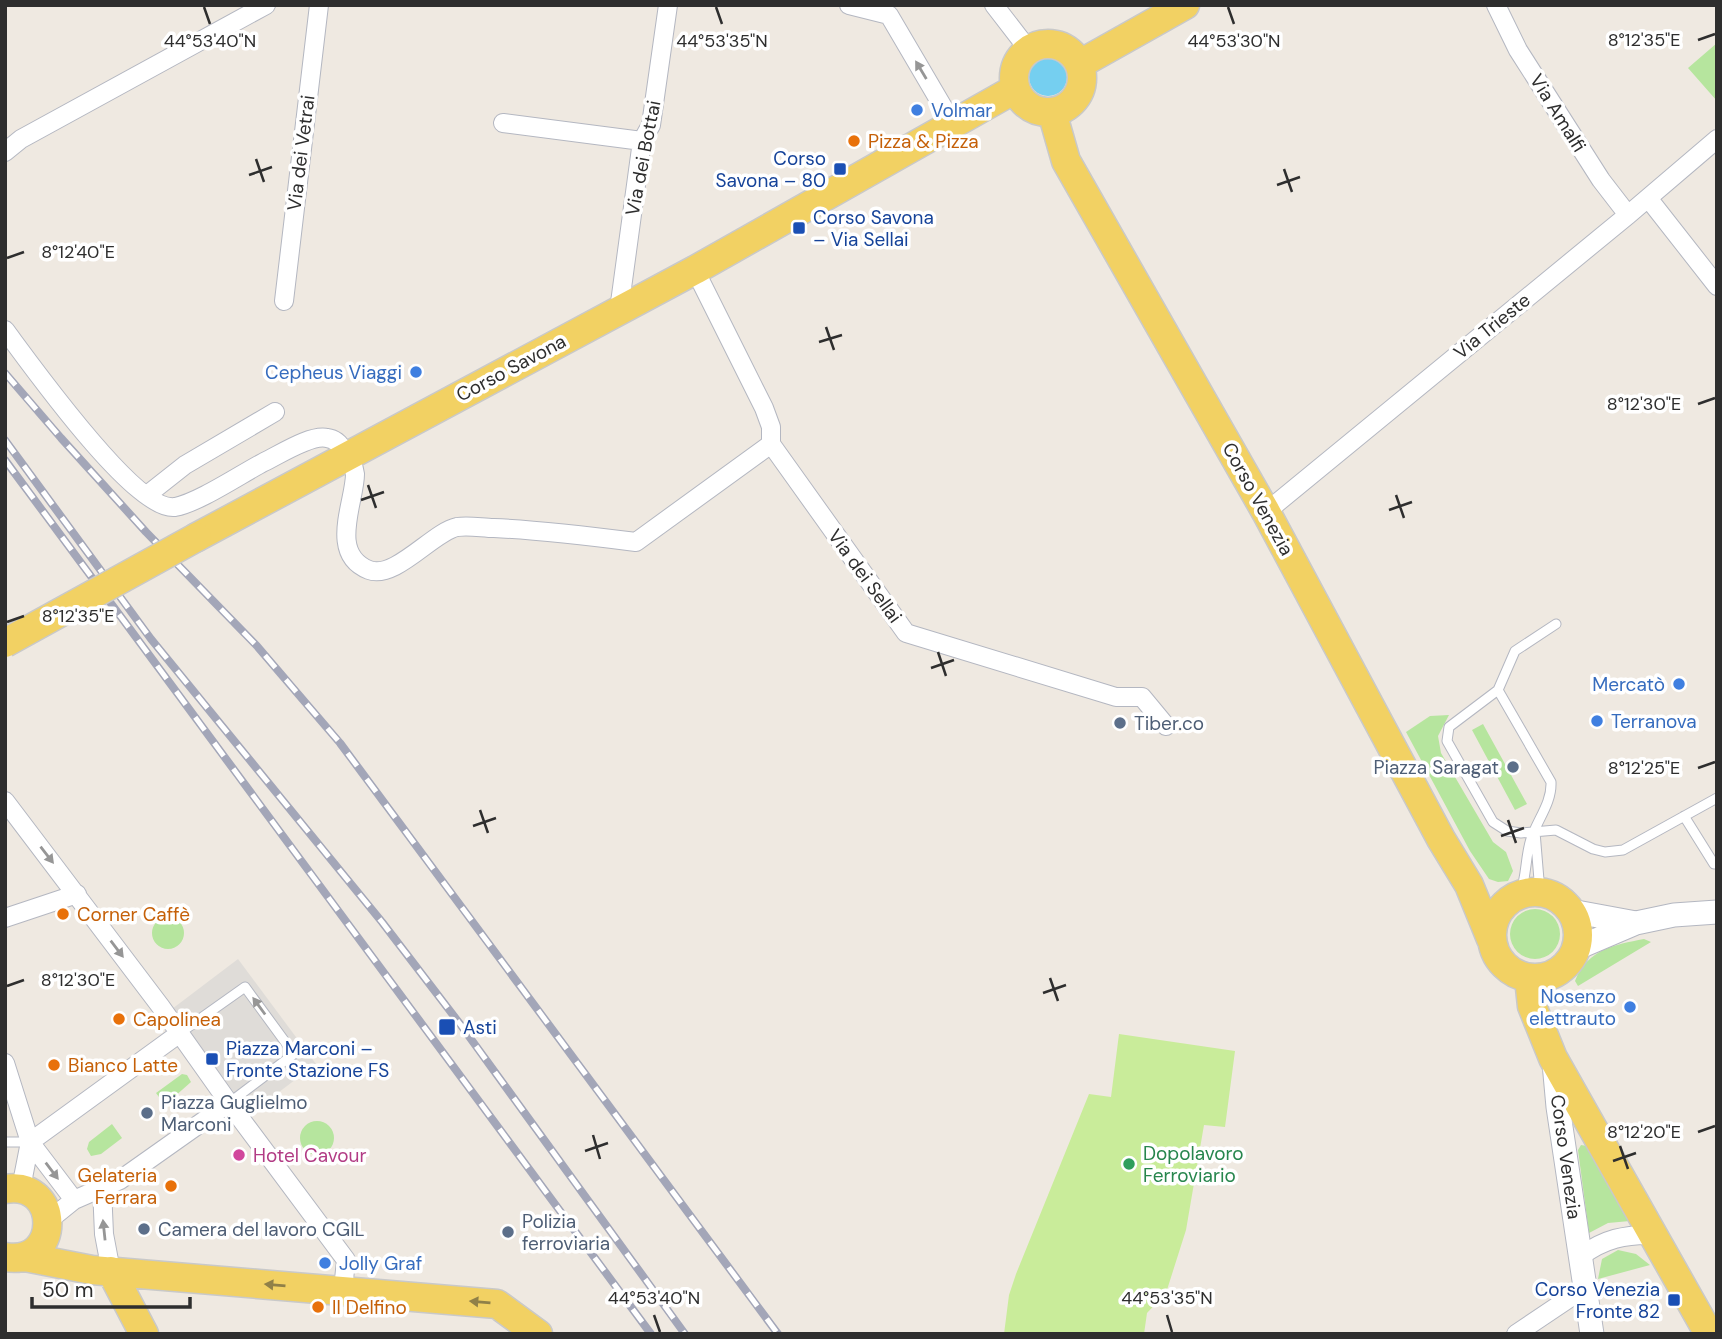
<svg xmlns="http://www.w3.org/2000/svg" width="1722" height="1339" font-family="'DM Sans',sans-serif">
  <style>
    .green { fill: #b6e59e }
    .pitch { fill: #c9ec9a }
    .plaza { fill: #dfdcd8 }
    .water { fill: #75cff0 }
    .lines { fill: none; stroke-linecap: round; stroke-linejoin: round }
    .service-casing { stroke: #b4b7c1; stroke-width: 11 }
    .minor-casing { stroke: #b4b7c1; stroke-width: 20 }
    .tertiary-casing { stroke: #b4b7c1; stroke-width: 25 }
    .primary-casing { stroke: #c9c9c9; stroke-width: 31 }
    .service { stroke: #fff; stroke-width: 9 }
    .minor { stroke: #fff; stroke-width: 18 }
    .tertiary { stroke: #fff; stroke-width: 23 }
    .primary { stroke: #f2d163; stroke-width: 28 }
    .rail-casing { stroke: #a3a6b8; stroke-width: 8 }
    .rail { stroke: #fff; stroke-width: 5; stroke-dasharray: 16; stroke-linecap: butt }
    .primary-bridge-casing { stroke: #c9c9c9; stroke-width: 31; stroke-linecap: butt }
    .primary-bridge { stroke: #f2d163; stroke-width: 28 }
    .oneway { fill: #969696 }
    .oneway2 { fill: #908048 }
    .ticks { fill: none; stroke: #2e2e2e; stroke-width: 2.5 }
    .shop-dot { fill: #3f7fe0; stroke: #fff; stroke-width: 2.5 }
    .food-dot { fill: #e8710a; stroke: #fff; stroke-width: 2.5 }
    .transit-dot { fill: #1a4fb4; stroke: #fff; stroke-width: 2.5 }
    .service-dot { fill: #5c6f8a; stroke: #fff; stroke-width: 2.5 }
    .hotel-dot { fill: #d1479c; stroke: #fff; stroke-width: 2.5 }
    .leisure-dot { fill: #2e9e5b; stroke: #fff; stroke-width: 2.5 }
    .labels { text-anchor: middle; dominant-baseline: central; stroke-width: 7; stroke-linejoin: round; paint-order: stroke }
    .shop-label { font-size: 19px; fill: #366cbe; stroke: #fff; text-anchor: start }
    .street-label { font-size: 19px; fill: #2e2e2e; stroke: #fff }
    .food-label { font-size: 19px; fill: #c56008; stroke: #fff; text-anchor: start }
    .transit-label { font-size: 19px; fill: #164399; stroke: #fff; text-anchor: start }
    .service-label { font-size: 19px; fill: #4e5e75; stroke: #fff; text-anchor: start }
    .leisure-label { font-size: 19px; fill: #27864d; stroke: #fff; text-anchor: start }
    .hotel-label { font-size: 19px; fill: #b23c85; stroke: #fff; text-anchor: start }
    .ticks-label { font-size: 18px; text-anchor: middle; fill: #2e2e2e; stroke: #fff; stroke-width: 7; stroke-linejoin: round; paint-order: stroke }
  </style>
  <rect width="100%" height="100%" fill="#efe9e1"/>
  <path class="green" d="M 1717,43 L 1717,101 L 1688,68 Z
    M 1449,715 L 1438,736 L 1441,753 L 1493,842 L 1506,852 L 1513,871 L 1508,881 L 1498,882 L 1489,879 L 1470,851 L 1406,732 L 1430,716 Z
    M 1483,724 L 1527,804 L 1515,810 L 1472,730 Z
    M1510 934a25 25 0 1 1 50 0a25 25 0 1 1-50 0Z
    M152 933a16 16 0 1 1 32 0a16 16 0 1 1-32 0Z
    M 1644,939 L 1651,942 L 1578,986 L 1575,981 C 1588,949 1614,945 1644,939 Z
    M 182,1074 L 187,1075 L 191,1082 L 165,1105 L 156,1093 Z
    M300 1138a17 17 0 1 1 34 0a17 17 0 1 1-34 0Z
    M 112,1124 L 122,1138 L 101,1154 L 91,1156 L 87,1149 L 89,1142 Z
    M 1581,1145 L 1587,1146 L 1630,1221 L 1608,1223 L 1589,1233 L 1578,1150 Z
    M 1618,1250 L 1636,1254 L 1650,1265 L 1598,1279 L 1602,1259 Z"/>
  <path class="pitch" d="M 1119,1034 L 1235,1051 L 1225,1127 L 1204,1125 L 1186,1230 L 1166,1293 L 1147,1313 L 1144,1334 L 1004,1334 L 1009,1295 L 1016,1274 L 1089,1094 L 1111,1097 Z"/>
  <path class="plaza" d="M 238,959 L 316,1064 L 250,1114 L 172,1009 Z"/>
  <path class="water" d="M1029 77a19 19 0 1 1 38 0a19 19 0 1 1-38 0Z"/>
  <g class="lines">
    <g class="service-casing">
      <path id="service" d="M 1498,690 L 1449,727 L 1447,741 L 1493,822 L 1507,831 L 1521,833 L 1556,830 L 1593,849 L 1605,852 L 1623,850 L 1717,798
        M 1684,816 L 1714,864 L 1717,864
        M 1535,832 L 1540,892
        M 1520,894 C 1527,876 1525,857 1531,839 C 1537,820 1552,803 1551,782 L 1498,690 L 1515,651 L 1556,624
        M 180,1033 L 245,987 L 294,1054 L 229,1103
        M 5,1142 L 30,1142"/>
    </g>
    <g class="minor-casing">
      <path id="minor" d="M 849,5 L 889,15 L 953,124
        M 994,5 L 1028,49
        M 1496,5 L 1518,50 L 1601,180 L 1628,215
        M 503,123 L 642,141
        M 5,152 L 21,139 L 266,5
        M 1648,198 L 1717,286
        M 695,270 L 764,408 L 771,427 L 771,444 L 906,633 L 1116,697 L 1142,697 L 1166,726
        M 284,301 L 319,5
        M 619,310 L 642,141 L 651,125 L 668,5
        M 5,330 C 29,362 135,512 175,507 C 198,503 241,474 264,462 C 279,455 311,434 327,438 C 335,439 340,444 343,450 C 348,456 354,466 355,474 C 355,502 328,554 369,570 C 395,580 433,532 457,527 C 469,525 483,528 494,528 C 542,530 589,536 636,542 L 771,444
        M 147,495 L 185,465 L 275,412
        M 1266,512 L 1628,215 L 1717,139
        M 5,801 L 161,1007 L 229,1103 L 120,1180 L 74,1200 L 48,1221
        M 5,918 L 77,894
        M 5,1063 L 30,1142 L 74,1200
        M 229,1103 L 346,1260 L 343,1290
        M 21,1188 L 30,1142 L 180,1033
        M 102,1188 L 104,1234 L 111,1271
        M 1581,1256 C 1604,1239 1625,1234 1654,1235
        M 1516,1334 L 1586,1287"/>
    </g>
    <g class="tertiary-casing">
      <path id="tertiary" d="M 1571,911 L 1636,923
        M 1575,949 L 1636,923 L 1674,915 L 1717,912
        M 1554,1063 L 1558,1107 L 1592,1334"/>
    </g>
    <g class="primary-casing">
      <path id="primary" d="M1014 78a34 34 0 1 1 68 0a34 34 0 1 1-68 0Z
        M 1080,64 L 1185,5
        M 1052,112 L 1066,161 L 1266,512 L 1441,839 L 1469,885 L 1491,939
        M 197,537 L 695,270 L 1015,89
        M1492 935a43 43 0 1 1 86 0a43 43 0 1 1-86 0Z
        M 1529,978 L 1532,1006 L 1553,1058 L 1709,1334
        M 5,1189 C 61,1179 62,1267 5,1257
        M 25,1257 L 92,1270 L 497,1304 L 538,1334
        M 111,1271 L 144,1334"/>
    </g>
    <use href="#service" class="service"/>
    <use href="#minor" class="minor"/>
    <use href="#tertiary" class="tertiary"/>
    <use href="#primary" class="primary"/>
    <g class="rail-casing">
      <path id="rail" d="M 5,373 L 61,438 L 146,532 L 257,646 L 340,743 L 778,1334
        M 5,440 L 151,639 L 382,922 L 460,1024 L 685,1334
        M 5,460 L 651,1334"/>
    </g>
    <use href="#rail" class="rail"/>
    <g class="primary-bridge-casing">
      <path id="primary-bridge" d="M 5,643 L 197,537"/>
    </g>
    <use href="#primary-bridge" class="primary-bridge"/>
  </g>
  <defs><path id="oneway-solid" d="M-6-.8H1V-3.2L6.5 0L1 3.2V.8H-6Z" transform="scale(1.75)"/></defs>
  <g class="oneway">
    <use href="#oneway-solid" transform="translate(921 70) rotate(-121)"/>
    <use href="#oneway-solid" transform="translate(47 855) rotate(52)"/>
    <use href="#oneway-solid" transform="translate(117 949) rotate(53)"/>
    <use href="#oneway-solid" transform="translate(259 1006) rotate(-126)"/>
    <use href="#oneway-solid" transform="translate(52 1171) rotate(53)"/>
    <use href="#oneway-solid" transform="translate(104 1230) rotate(-96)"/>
  </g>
  <g class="oneway2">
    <use href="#oneway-solid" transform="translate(275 1285) rotate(-175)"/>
    <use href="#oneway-solid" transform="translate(480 1302) rotate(-175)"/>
  </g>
  <path class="ticks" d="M 204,7 L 210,24M 716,7 L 722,24M 1228,7 L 1234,24M 1698,40 L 1715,34M 256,159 L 264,182M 1284,169 L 1292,192M 249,175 L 272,167M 1277,185 L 1300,177M 7,258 L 24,252M 826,327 L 834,350M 819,342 L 842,335M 1698,404 L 1715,398M 368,485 L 376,508M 1396,495 L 1404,518M 361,500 L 384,492M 1389,510 L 1412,502M 7,622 L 24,616M 938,652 L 946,676M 931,668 L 954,660M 1698,768 L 1715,762M 480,810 L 488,833M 1508,820 L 1516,843M 473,826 L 496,818M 1501,836 L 1524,828M 1050,978 L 1058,1001M 7,986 L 24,980M 1043,993 L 1066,985M 1698,1132 L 1715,1126M 593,1135 L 600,1159M 1620,1146 L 1628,1169M 585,1151 L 608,1143M 1613,1161 L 1636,1153M 654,1315 L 660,1332M 1167,1315 L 1172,1332"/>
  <g class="shop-dot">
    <circle cx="917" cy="110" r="7"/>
    <circle cx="416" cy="372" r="7"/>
    <circle cx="1679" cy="684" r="7"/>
    <circle cx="1597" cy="721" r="7"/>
    <circle cx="1630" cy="1007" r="7"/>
    <circle cx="325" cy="1263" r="7"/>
  </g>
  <g class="food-dot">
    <circle cx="854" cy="141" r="7"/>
    <circle cx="63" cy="914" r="7"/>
    <circle cx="119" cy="1019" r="7"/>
    <circle cx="54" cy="1065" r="7"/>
    <circle cx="171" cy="1186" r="7"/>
    <circle cx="318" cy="1307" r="7"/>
  </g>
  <g class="transit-dot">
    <rect x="833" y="162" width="14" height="14" rx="3.5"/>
    <rect x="792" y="221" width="14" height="14" rx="3.5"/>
    <rect x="438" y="1018" width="18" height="18" rx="3.5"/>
    <rect x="205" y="1052" width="14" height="14" rx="3.5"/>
    <rect x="1667" y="1293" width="14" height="14" rx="3.5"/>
  </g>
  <g class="service-dot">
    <circle cx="1120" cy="723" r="7"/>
    <circle cx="1513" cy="767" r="7"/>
    <circle cx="147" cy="1113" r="7"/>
    <circle cx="144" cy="1229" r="7"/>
    <circle cx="508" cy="1232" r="7"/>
  </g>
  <circle class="hotel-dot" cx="239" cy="1155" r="7"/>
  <circle class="leisure-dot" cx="1129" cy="1164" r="7"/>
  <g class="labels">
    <g class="shop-label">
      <text x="931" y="110">Volmar</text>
      <text x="402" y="372" text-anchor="end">Cepheus Viaggi</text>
      <text x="1665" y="684" text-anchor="end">Mercatò</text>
      <text x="1611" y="721">Terranova</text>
      <text x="1616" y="996" text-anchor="end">Nosenzo<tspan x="1616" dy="22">elettrauto</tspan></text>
      <text x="339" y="1263">Jolly Graf</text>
    </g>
    <g class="street-label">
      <text transform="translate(1558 113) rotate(58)">Via Amalfi</text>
      <text transform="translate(301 153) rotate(-83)">Via dei Vetrai</text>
      <text transform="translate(643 158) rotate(-79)">Via dei Bottai</text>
      <text transform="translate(1492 326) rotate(-39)">Via Trieste</text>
      <text transform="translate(511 368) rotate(-28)">Corso Savona</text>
      <text transform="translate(1258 499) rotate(61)">Corso Venezia</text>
      <text transform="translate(865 576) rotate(54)">Via dei Sellai</text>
      <text transform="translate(1566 1157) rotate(82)">Corso Venezia</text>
    </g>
    <g class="food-label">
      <text x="868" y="141">Pizza &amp; Pizza</text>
      <text x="77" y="914">Corner Caffè</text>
      <text x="133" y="1019">Capolinea</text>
      <text x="68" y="1065">Bianco Latte</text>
      <text x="157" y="1175" text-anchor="end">Gelateria<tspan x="157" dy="22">Ferrara</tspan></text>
      <text x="332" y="1307">Il Delfino</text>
    </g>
    <g class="transit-label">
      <text x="826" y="158" text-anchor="end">Corso<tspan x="826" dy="22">Savona – 80</tspan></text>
      <text x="813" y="217">Corso Savona<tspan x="813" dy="22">– Via Sellai</tspan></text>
      <text x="463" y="1027">Asti</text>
      <text x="226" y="1048">Piazza Marconi –<tspan x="226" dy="22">Fronte Stazione FS</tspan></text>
      <text x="1660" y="1289" text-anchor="end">Corso Venezia<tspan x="1660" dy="22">Fronte 82</tspan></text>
    </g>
    <g class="service-label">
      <text x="1134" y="723">Tiber.co</text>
      <text x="1499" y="767" text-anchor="end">Piazza Saragat</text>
      <text x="161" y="1102">Piazza Guglielmo<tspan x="161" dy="22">Marconi</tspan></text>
      <text x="522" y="1221">Polizia<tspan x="522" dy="22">ferroviaria</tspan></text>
      <text x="158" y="1229">Camera del lavoro CGIL</text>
    </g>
    <g class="leisure-label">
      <text x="1143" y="1153">Dopolavoro<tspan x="1143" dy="22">Ferroviario</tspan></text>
    </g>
    <g class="hotel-label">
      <text x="253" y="1155">Hotel Cavour</text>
    </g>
  </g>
  <g class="ticks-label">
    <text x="1644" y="46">8°12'35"E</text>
    <text x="210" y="47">44°53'40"N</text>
    <text x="722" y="47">44°53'35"N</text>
    <text x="1234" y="47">44°53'30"N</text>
    <text x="78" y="258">8°12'40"E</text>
    <text x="1644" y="410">8°12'30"E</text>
    <text x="78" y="622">8°12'35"E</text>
    <text x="1644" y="774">8°12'25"E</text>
    <text x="78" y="986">8°12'30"E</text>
    <text x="1644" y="1138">8°12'20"E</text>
    <text x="654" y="1304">44°53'40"N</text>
    <text x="1167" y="1304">44°53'35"N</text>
  </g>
  <rect width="1722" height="1339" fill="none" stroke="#2e2e2e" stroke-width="14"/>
  <path d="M32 1297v10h158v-10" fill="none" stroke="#2e2e2e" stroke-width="3.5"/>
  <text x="42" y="1297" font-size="21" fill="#2e2e2e" stroke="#ffffff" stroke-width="5" paint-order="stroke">50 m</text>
</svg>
